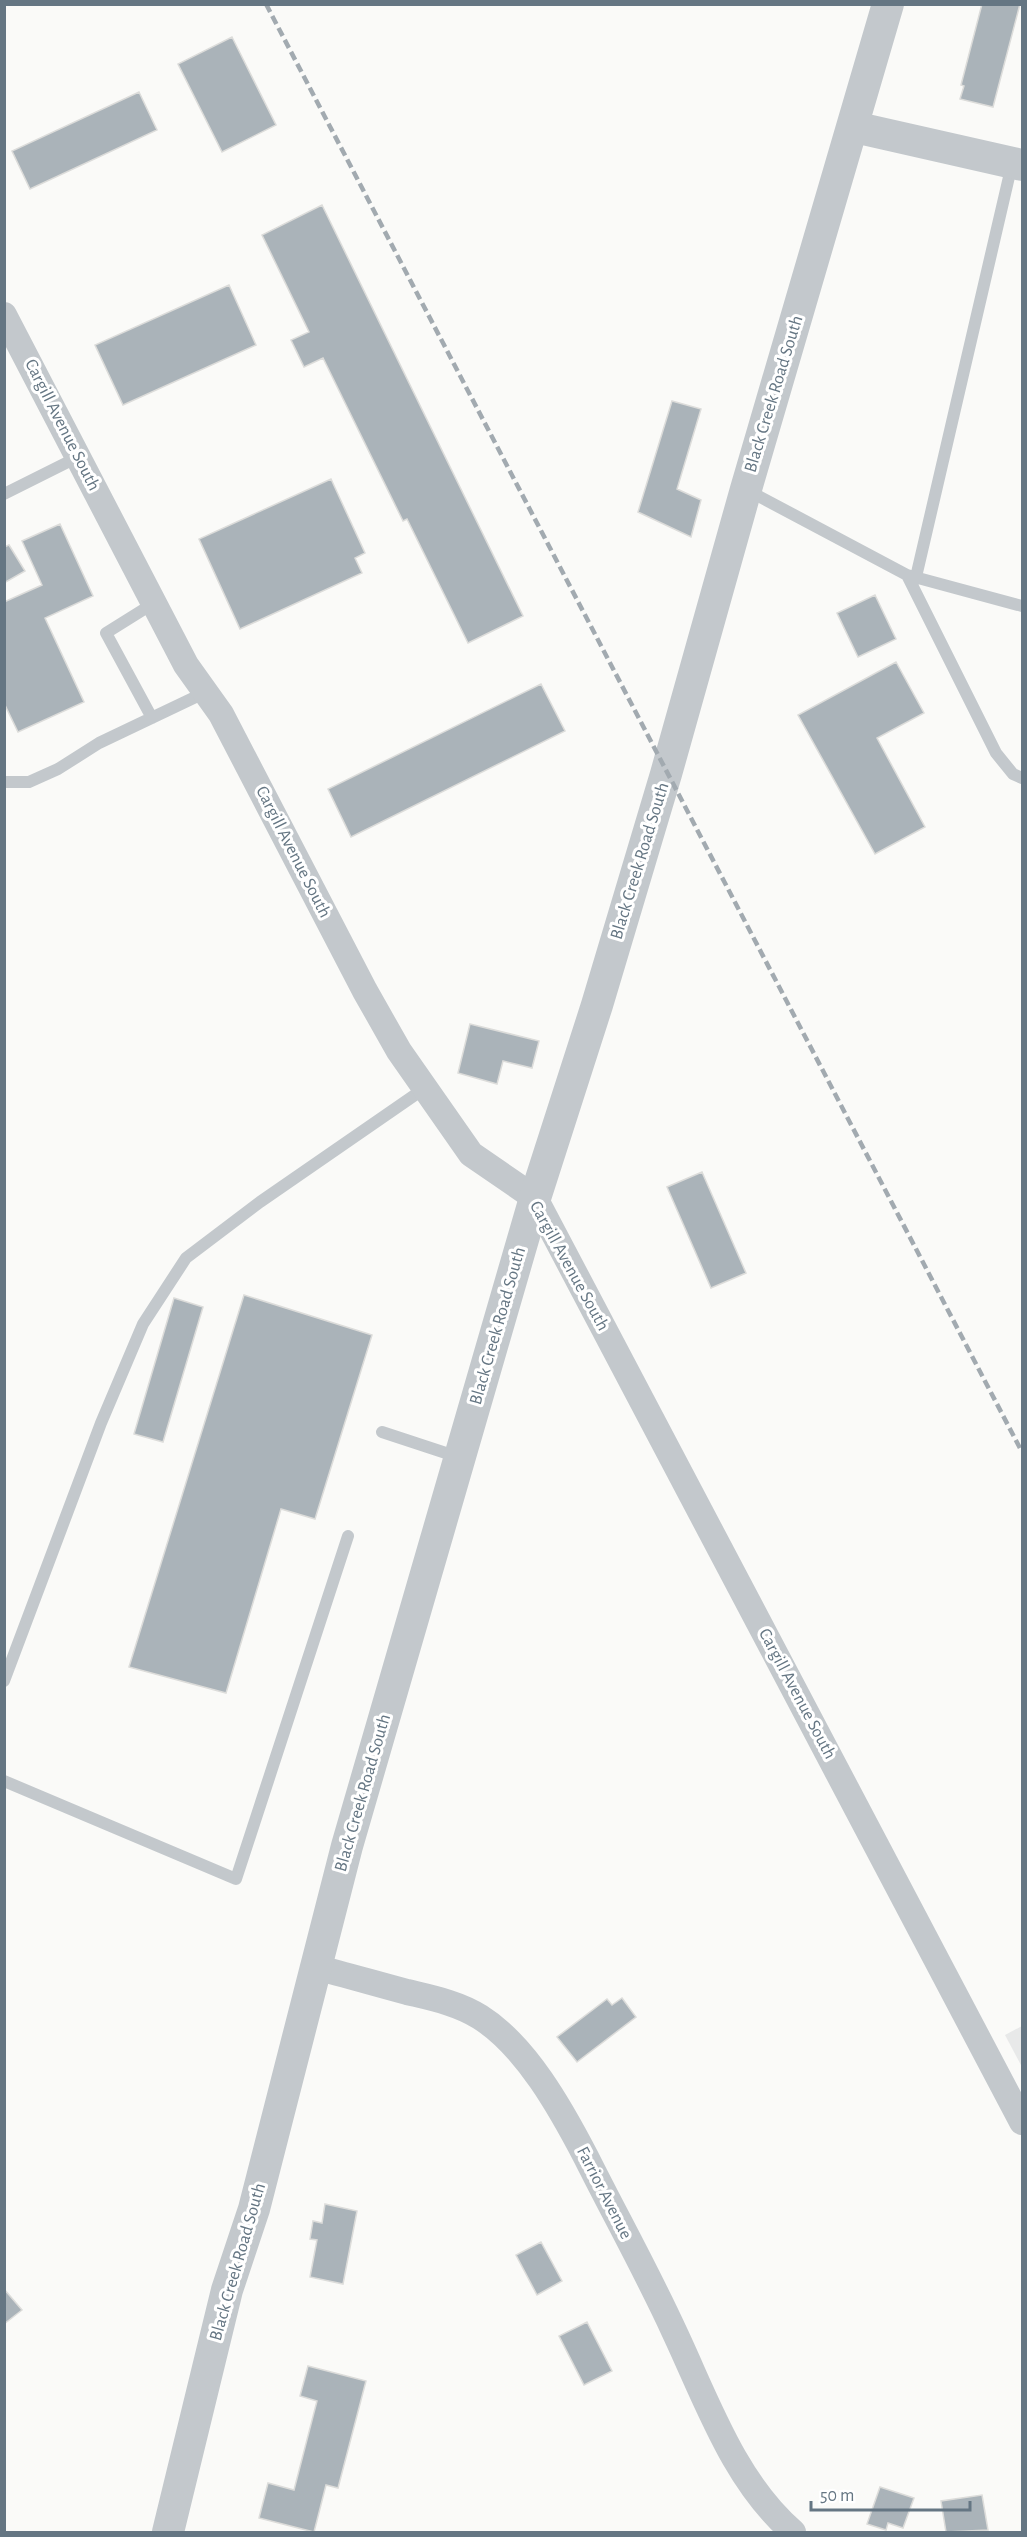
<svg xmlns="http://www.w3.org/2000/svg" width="1027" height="2537" font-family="'Alegreya Sans',sans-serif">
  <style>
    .built { fill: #e8e9e9 }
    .building { fill: #aab3b9; stroke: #dcdcda; stroke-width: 1.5 }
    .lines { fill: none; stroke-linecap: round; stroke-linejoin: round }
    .service { stroke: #c3c8cc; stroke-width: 12 }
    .minor { stroke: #c3c8cc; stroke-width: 26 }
    .tertiary { stroke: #c3c8cc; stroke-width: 32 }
    .rail { stroke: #a2aab0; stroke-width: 4.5; stroke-dasharray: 9 4.5; stroke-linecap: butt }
    .labels { text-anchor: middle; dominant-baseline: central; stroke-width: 6; stroke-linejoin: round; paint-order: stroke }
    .street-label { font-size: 18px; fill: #657683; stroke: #fff }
  </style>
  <rect width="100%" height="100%" fill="#fafaf8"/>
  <path class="built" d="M 1022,2026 L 1022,2067 L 1005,2035 Z"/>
  <path class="building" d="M 982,4 L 1020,4 L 993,107 L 960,99 L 964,86 L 961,85 Z
    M 232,37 L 276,125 L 222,152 L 178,64 Z
    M 139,92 L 157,130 L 30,189 L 12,151 Z
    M 322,205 L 523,616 L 468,643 L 407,519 L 403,521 L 323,358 L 304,367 L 291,340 L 309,332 L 262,235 Z
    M 229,285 L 256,345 L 123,405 L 95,345 Z
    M 672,401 L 701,409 L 677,489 L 701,500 L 691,537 L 638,512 Z
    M 331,479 L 365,553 L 355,558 L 362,573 L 240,629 L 199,539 Z
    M 60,524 L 93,596 L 45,618 L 84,702 L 18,732 L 4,703 L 4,602 L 42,585 L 22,541 Z
    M 9,545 L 25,571 L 4,583 L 4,547 Z
    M 875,595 L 896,639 L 858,657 L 837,613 Z
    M 896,662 L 924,713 L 877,738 L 925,827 L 875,854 L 798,715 Z
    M 541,684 L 565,731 L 351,837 L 328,789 Z
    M 470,1024 L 539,1041 L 532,1068 L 503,1061 L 497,1084 L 458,1073 Z
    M 702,1172 L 746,1273 L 711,1288 L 667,1187 Z
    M 244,1295 L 372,1335 L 315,1519 L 281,1509 L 226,1693 L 129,1667 Z
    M 174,1298 L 203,1307 L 163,1442 L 134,1434 Z
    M 622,1998 L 636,2017 L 577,2062 L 557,2037 L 607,1999 L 612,2005 Z
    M 325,2204 L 357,2211 L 343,2284 L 310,2277 L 317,2240 L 310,2239 L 313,2221 L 322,2223 Z
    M 541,2242 L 562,2281 L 537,2295 L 516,2255 Z
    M 4,2289 L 22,2310 L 4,2324 Z
    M 587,2322 L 612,2371 L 584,2385 L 559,2336 Z
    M 308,2366 L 366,2381 L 338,2488 L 326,2485 L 314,2532 L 259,2518 L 268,2483 L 294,2490 L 317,2401 L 300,2396 Z
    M 880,2487 L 914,2498 L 903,2528 L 888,2523 L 886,2530 L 867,2524 Z
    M 982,2495 L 988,2530 L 946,2532 L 941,2501 Z"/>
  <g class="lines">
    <path class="service" d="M 747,490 L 907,575 L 1022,606
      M 4,494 L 78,457
      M 907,575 L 996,753 L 1013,774 L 1022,778
      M 916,577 L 1012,164
      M 152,718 L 106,633 L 154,603
      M 4,782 L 29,782 L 58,769 L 99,743 L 206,692
      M 382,1432 L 458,1457
      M 4,1681 L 101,1423 L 143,1324 L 186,1258 L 260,1202 L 425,1088
      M 4,1781 L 236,1879 L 348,1536"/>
    <path class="minor" d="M 4,315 L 186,665 L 221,714 L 365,991 L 399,1051 L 471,1154 L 535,1198 L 1022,2122
      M 315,1967 C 346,1975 377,1984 407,1992 C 432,1998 458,2003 480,2017 C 526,2046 561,2109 586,2157 C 615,2215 647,2272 674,2331 C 707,2401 734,2481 793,2532"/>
    <path class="tertiary" d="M 854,127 L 1022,165
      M 168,2532 L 227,2290 L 254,2209 L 347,1846 L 535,1198 L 597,1005 L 666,774 L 746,489 L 888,4"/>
    <path class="rail" d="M 266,4 L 1022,1452"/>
  </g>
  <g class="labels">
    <g class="street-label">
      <text transform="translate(774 394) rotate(-73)">Black Creek Road South</text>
      <text transform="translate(62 425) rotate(63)">Cargill Avenue South</text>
      <text transform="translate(293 852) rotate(63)">Cargill Avenue South</text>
      <text transform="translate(640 861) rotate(-73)">Black Creek Road South</text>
      <text transform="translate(569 1266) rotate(61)">Cargill Avenue South</text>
      <text transform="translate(498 1326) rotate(-74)">Black Creek Road South</text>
      <text transform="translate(797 1694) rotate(62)">Cargill Avenue South</text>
      <text transform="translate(363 1793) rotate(-74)">Black Creek Road South</text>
      <text transform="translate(604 2193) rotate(63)">Farrior Avenue</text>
      <text transform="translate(238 2262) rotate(-74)">Black Creek Road South</text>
    </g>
  </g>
  <rect width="1027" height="2537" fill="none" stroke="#657683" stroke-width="12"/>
  <path d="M811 2501v9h159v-9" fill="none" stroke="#657683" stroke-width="3"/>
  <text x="820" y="2501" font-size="18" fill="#657683" stroke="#ffffff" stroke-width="4.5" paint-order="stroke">50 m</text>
</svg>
